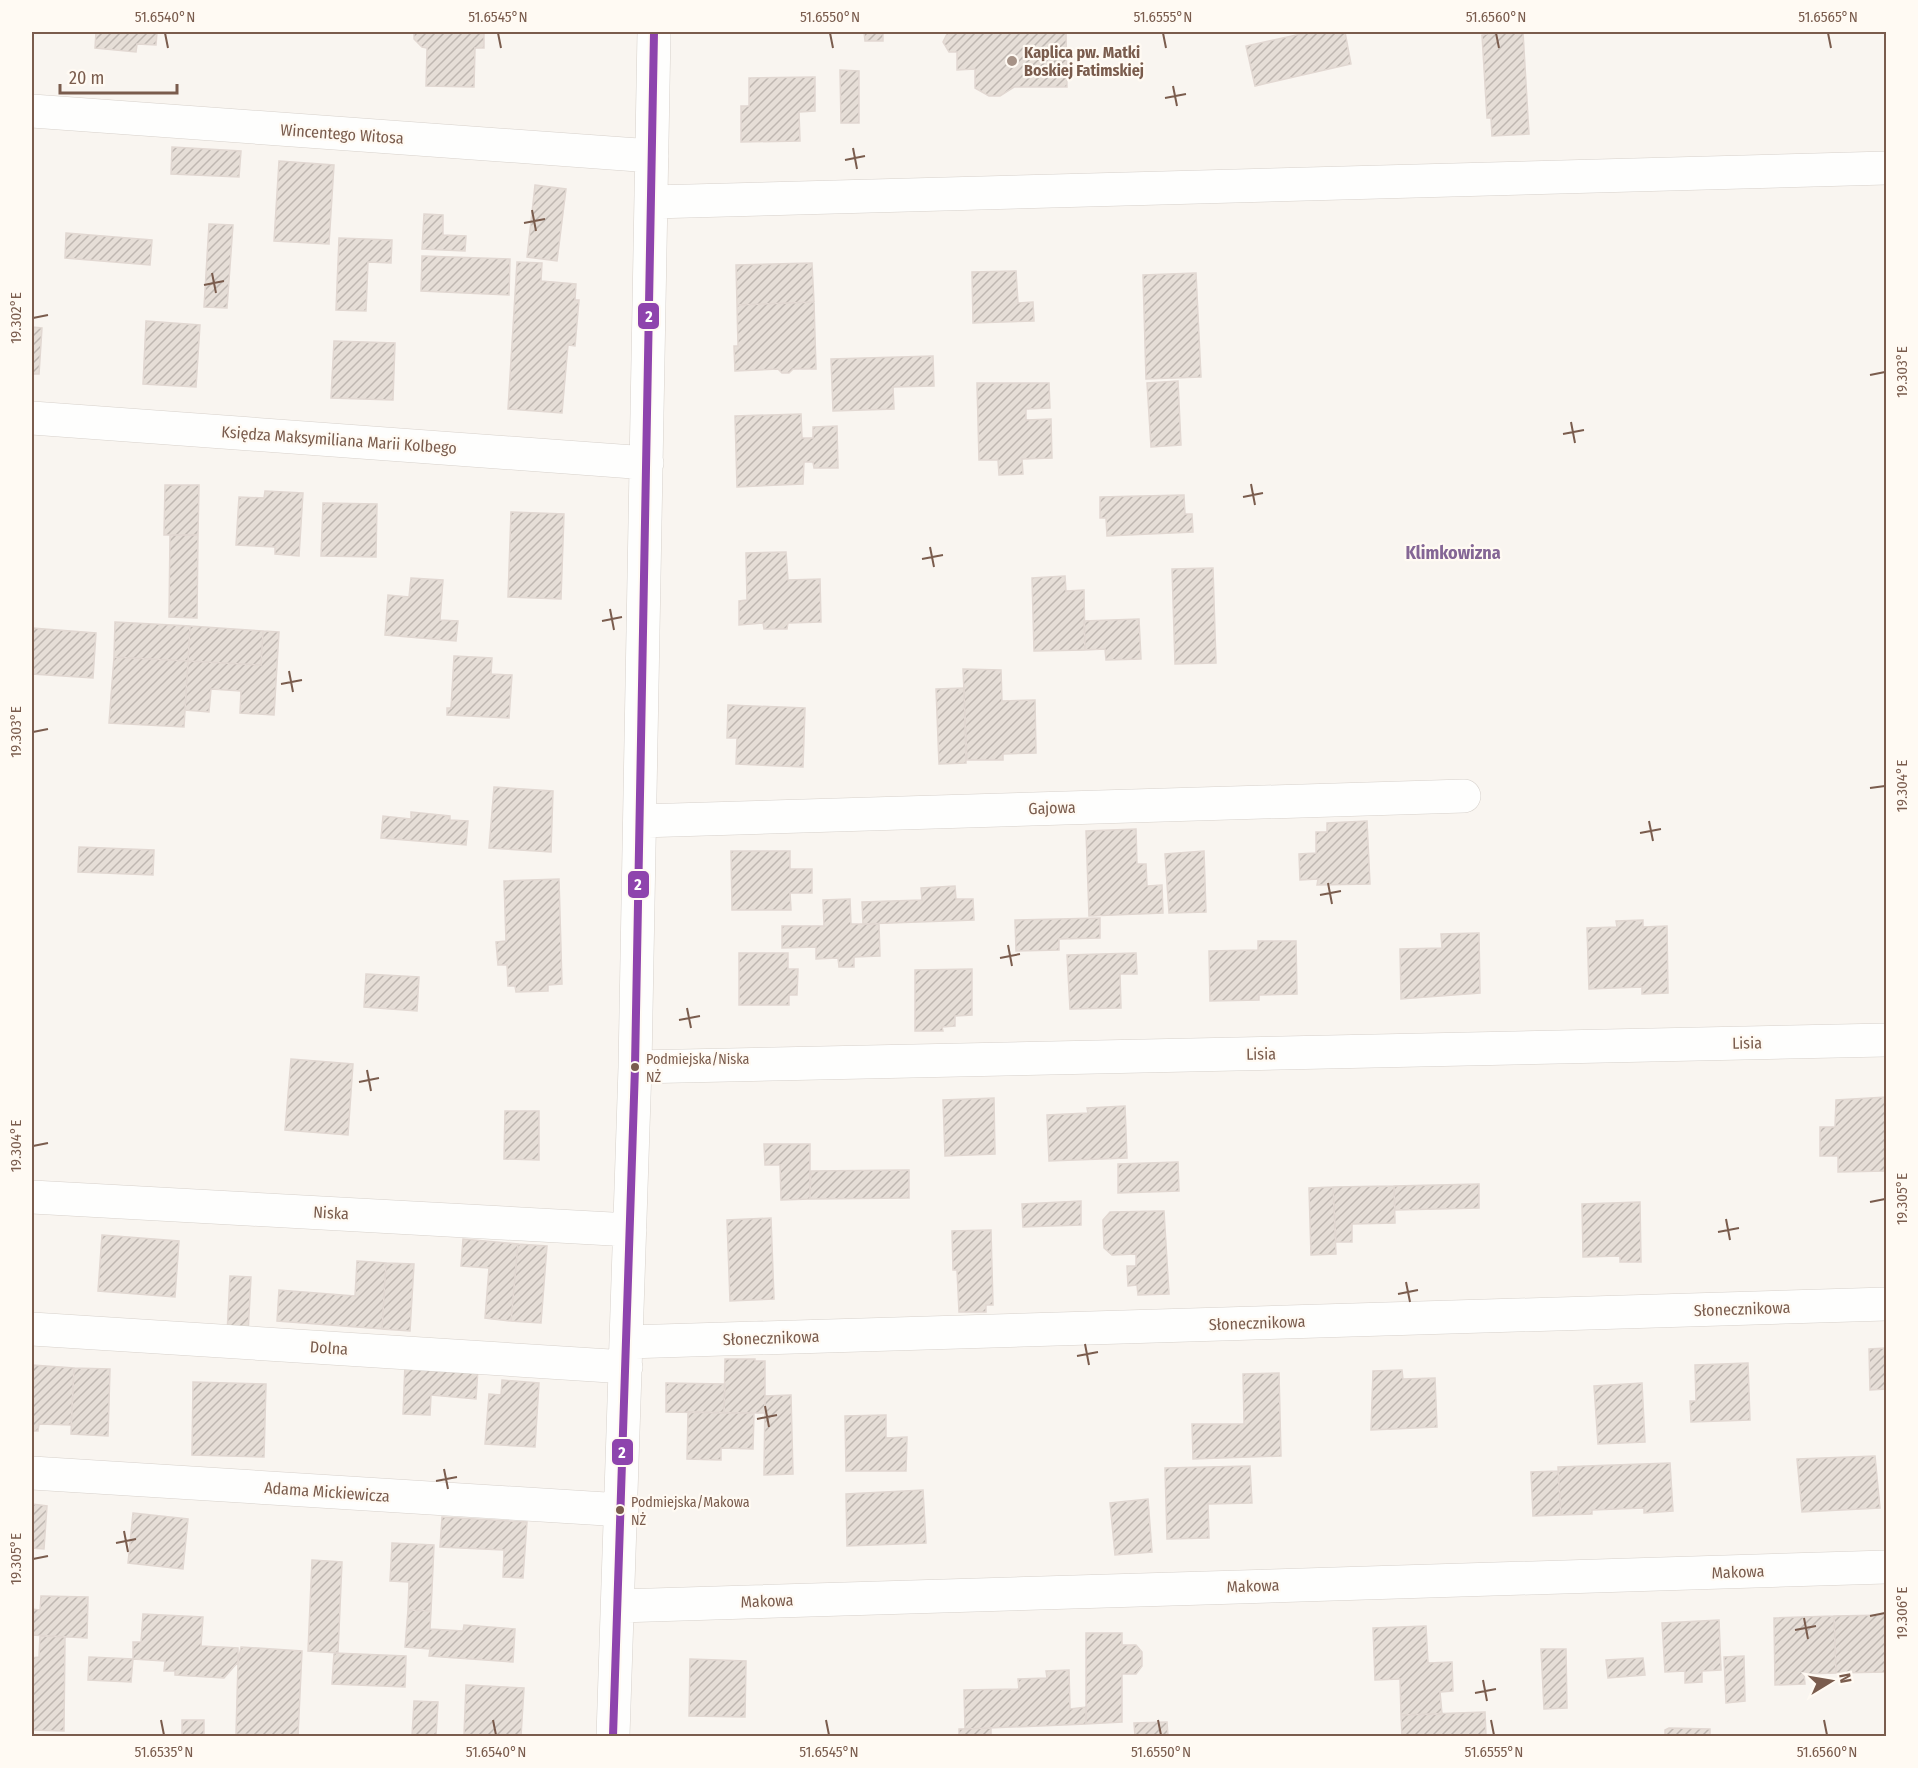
<svg xmlns="http://www.w3.org/2000/svg" width="1918" height="1768" font-family="'Fira Sans Condensed',sans-serif">
  <style>
    .building { fill: url(#building-hatch); stroke: #e2d8d2; stroke-width: 1.5 }
    .lines { fill: none; stroke-linecap: round; stroke-linejoin: round }
    .minor-casing { stroke: #d7d1cb; stroke-width: 34 }
    .minor { stroke: #fefefd; stroke-width: 33 }
    .bus-1-casing { stroke: #fffaf3; stroke-width: 12 }
    .bus-1 { stroke: #8e44ad; stroke-width: 8 }
    .ticks { fill: none; stroke: #7a5c4d; stroke-width: 2 }
    .poi-dot { fill: #a69286; stroke: #fffaf3; stroke-width: 2 }
    .bus-dot { fill: #7a5c4d; stroke: #fffaf3; stroke-width: 2 }
    .labels { text-anchor: middle; dominant-baseline: central; stroke-width: 4.5; stroke-linejoin: round; paint-order: stroke }
    .bus-label { font-size: 14px; fill: #7a5c4d; stroke: #fffaf3; text-anchor: start }
    .poi-label { font-size: 16px; font-weight: bold; fill: #7a5c4d; stroke: #fffaf3; text-anchor: start }
    .street-label { font-size: 16px; fill: #7a5c4d; stroke: #fffaf3 }
    .neighbourhood-label { font-size: 18px; font-weight: bold; fill: #846695; stroke: #fffaf3 }
    .line-badge { stroke: #fffaf3; stroke-width: 2 }
    .badge-label { font-size: 16px; text-anchor: middle; font-weight: bold; fill: #fff }
    .neatline { fill: none; stroke: #7a5c4d; stroke-width: 2 }
    .ticks-label { font-size: 15px; text-anchor: middle; fill: #7a5c4d }
  </style>
  <defs>
    <pattern id="building-hatch" width="6" height="6" patternUnits="userSpaceOnUse" patternTransform="scale(1.5)"><rect width="6" height="6" fill="#e6ded7"/><path d="M-1 1l2-2M0 6l6-6M5 7l2-2" fill="none" stroke="#bfb7b1"/></pattern>
  </defs>
  <rect width="100%" height="100%" fill="#f9f5f0"/>
  <path class="building" d="M 96,32 L 157,32 L 156,45 L 137,44 L 136,52 L 95,48 Z
    M 414,32 L 484,32 L 484,48 L 475,48 L 474,87 L 426,86 L 427,48 L 422,47 L 414,39 Z
    M 864,32 L 883,32 L 883,41 L 865,41 Z
    M 948,32 L 1066,32 L 1067,87 L 1014,87 L 1000,96 L 989,96 L 975,88 L 975,69 L 957,70 L 957,52 L 949,52 L 943,42 Z
    M 1310,32 L 1345,32 L 1351,64 L 1255,86 L 1246,46 Z
    M 1486,32 L 1523,32 L 1529,134 L 1492,136 L 1491,118 L 1487,118 L 1482,35 L 1487,34 Z
    M 840,70 L 859,71 L 859,123 L 841,123 Z
    M 815,77 L 815,111 L 799,112 L 800,141 L 741,142 L 741,106 L 749,106 L 749,78 Z
    M 172,147 L 241,151 L 239,177 L 171,174 Z
    M 279,161 L 334,165 L 329,244 L 274,241 Z
    M 535,185 L 566,189 L 557,261 L 527,257 Z
    M 424,214 L 443,215 L 443,235 L 466,236 L 465,251 L 422,249 Z
    M 209,224 L 233,225 L 227,308 L 204,307 Z
    M 66,233 L 152,240 L 150,265 L 65,258 Z
    M 339,238 L 392,240 L 391,263 L 368,262 L 366,311 L 336,310 Z
    M 422,256 L 510,259 L 509,295 L 421,291 Z
    M 517,262 L 542,263 L 541,281 L 576,284 L 575,300 L 579,300 L 575,346 L 568,345 L 562,413 L 508,409 Z
    M 812,263 L 814,302 L 737,305 L 736,265 Z
    M 1016,271 L 1018,303 L 1033,302 L 1034,321 L 973,323 L 972,272 Z
    M 1196,273 L 1201,377 L 1146,379 L 1143,275 Z
    M 814,302 L 816,369 L 793,369 L 789,373 L 782,373 L 778,369 L 735,371 L 734,346 L 738,346 L 737,305 Z
    M 146,321 L 200,325 L 196,387 L 143,384 Z
    M 32,327 L 42,328 L 39,374 L 32,374 Z
    M 334,341 L 395,343 L 393,400 L 331,398 Z
    M 933,356 L 934,386 L 893,387 L 894,409 L 833,411 L 831,359 Z
    M 1178,381 L 1181,445 L 1151,447 L 1147,383 Z
    M 977,383 L 1049,383 L 1050,408 L 1026,409 L 1026,420 L 1051,419 L 1052,458 L 1022,459 L 1023,474 L 999,475 L 998,460 L 979,460 Z
    M 801,414 L 802,438 L 813,438 L 813,427 L 837,426 L 838,468 L 814,468 L 813,462 L 804,462 L 803,484 L 737,487 L 735,416 Z
    M 165,485 L 199,485 L 198,535 L 164,535 Z
    M 265,491 L 303,493 L 299,556 L 275,554 L 275,547 L 236,545 L 239,497 L 264,498 Z
    M 1184,495 L 1185,514 L 1192,514 L 1193,532 L 1107,536 L 1106,518 L 1100,518 L 1100,497 Z
    M 323,503 L 377,504 L 376,557 L 321,556 Z
    M 511,512 L 564,514 L 561,599 L 508,597 Z
    M 170,535 L 198,535 L 197,618 L 169,617 Z
    M 786,552 L 788,580 L 820,579 L 821,622 L 788,623 L 787,629 L 764,629 L 763,623 L 739,625 L 739,601 L 747,600 L 746,553 Z
    M 1213,568 L 1216,663 L 1175,664 L 1172,569 Z
    M 1065,576 L 1066,591 L 1084,590 L 1085,650 L 1034,651 L 1032,578 Z
    M 411,578 L 443,580 L 440,620 L 458,621 L 456,641 L 385,635 L 388,595 L 409,597 Z
    M 1139,619 L 1141,659 L 1106,660 L 1105,649 L 1085,650 L 1084,621 Z
    M 115,622 L 190,626 L 188,661 L 114,657 Z
    M 190,626 L 263,631 L 261,665 L 188,661 Z
    M 32,628 L 96,633 L 93,678 L 32,674 Z
    M 263,631 L 279,632 L 274,715 L 240,713 L 241,691 L 211,689 L 209,712 L 185,710 L 188,661 L 261,665 Z
    M 454,656 L 492,658 L 491,674 L 512,675 L 509,718 L 447,715 L 447,708 L 451,708 Z
    M 114,657 L 188,661 L 184,727 L 109,723 Z
    M 963,669 L 1001,670 L 1002,701 L 1035,700 L 1036,753 L 1003,754 L 1003,760 L 967,760 Z
    M 964,688 L 966,763 L 939,764 L 936,689 Z
    M 728,705 L 805,708 L 803,767 L 736,764 L 737,738 L 727,738 Z
    M 494,787 L 553,791 L 551,852 L 489,848 Z
    M 411,812 L 450,816 L 450,820 L 468,821 L 466,845 L 381,838 L 383,816 L 411,819 Z
    M 1367,821 L 1370,884 L 1317,885 L 1318,879 L 1300,880 L 1299,854 L 1316,853 L 1316,832 L 1327,832 L 1327,823 Z
    M 1136,829 L 1137,864 L 1146,864 L 1147,886 L 1162,885 L 1163,913 L 1089,916 L 1086,831 Z
    M 79,847 L 154,850 L 153,875 L 78,872 Z
    M 731,851 L 790,851 L 790,869 L 812,869 L 812,893 L 790,893 L 791,910 L 732,910 Z
    M 1204,851 L 1206,912 L 1169,913 L 1165,854 Z
    M 559,879 L 562,984 L 548,985 L 548,991 L 516,992 L 515,986 L 508,986 L 507,965 L 498,965 L 496,942 L 506,941 L 504,881 Z
    M 955,886 L 956,899 L 973,899 L 974,920 L 863,924 L 862,902 L 922,900 L 921,888 Z
    M 850,899 L 851,924 L 879,924 L 880,956 L 854,957 L 854,967 L 839,967 L 838,958 L 816,959 L 816,947 L 782,948 L 782,926 L 824,926 L 823,900 Z
    M 1100,918 L 1100,938 L 1059,939 L 1059,950 L 1016,951 L 1015,920 Z
    M 1643,920 L 1643,927 L 1667,926 L 1668,993 L 1642,994 L 1642,987 L 1589,989 L 1587,928 L 1617,927 L 1616,921 Z
    M 1479,933 L 1480,993 L 1401,999 L 1400,949 L 1442,948 L 1441,934 Z
    M 1258,941 L 1296,941 L 1297,994 L 1259,995 L 1259,1000 L 1210,1001 L 1209,951 L 1258,950 Z
    M 739,953 L 788,953 L 788,969 L 798,969 L 797,995 L 789,995 L 789,1005 L 739,1005 Z
    M 1136,953 L 1137,974 L 1120,974 L 1121,1008 L 1070,1009 L 1067,955 Z
    M 972,969 L 972,1015 L 955,1016 L 955,1026 L 942,1027 L 943,1031 L 915,1031 L 915,970 Z
    M 366,974 L 419,977 L 417,1011 L 364,1007 Z
    M 291,1059 L 353,1064 L 348,1135 L 285,1130 Z
    M 1886,1097 L 1886,1171 L 1838,1172 L 1838,1156 L 1820,1156 L 1820,1127 L 1835,1127 L 1836,1100 Z
    M 994,1098 L 995,1154 L 945,1156 L 943,1100 Z
    M 1125,1106 L 1127,1158 L 1049,1161 L 1047,1115 L 1088,1113 L 1087,1108 Z
    M 505,1111 L 539,1111 L 539,1160 L 504,1159 Z
    M 764,1144 L 810,1144 L 810,1199 L 781,1200 L 780,1165 L 765,1165 Z
    M 1178,1162 L 1179,1191 L 1118,1193 L 1118,1164 Z
    M 909,1170 L 909,1198 L 810,1199 L 811,1171 Z
    M 1479,1184 L 1479,1208 L 1395,1210 L 1394,1186 Z
    M 1394,1186 L 1395,1223 L 1352,1224 L 1352,1242 L 1336,1242 L 1333,1187 Z
    M 1333,1187 L 1336,1254 L 1311,1255 L 1309,1188 Z
    M 1081,1201 L 1081,1225 L 1023,1227 L 1022,1204 Z
    M 1640,1202 L 1641,1262 L 1620,1262 L 1620,1256 L 1583,1257 L 1582,1204 Z
    M 1164,1211 L 1169,1294 L 1138,1295 L 1137,1285 L 1128,1286 L 1127,1266 L 1136,1266 L 1136,1254 L 1112,1255 L 1104,1248 L 1103,1220 L 1110,1212 Z
    M 771,1218 L 774,1299 L 730,1301 L 727,1220 Z
    M 991,1230 L 993,1305 L 986,1305 L 986,1312 L 959,1312 L 957,1270 L 953,1270 L 952,1231 Z
    M 102,1235 L 179,1241 L 175,1297 L 98,1291 Z
    M 463,1239 L 518,1244 L 511,1321 L 485,1318 L 489,1268 L 461,1266 Z
    M 518,1244 L 547,1246 L 541,1323 L 511,1321 Z
    M 357,1261 L 386,1263 L 382,1329 L 277,1321 L 279,1290 L 355,1296 Z
    M 386,1263 L 414,1264 L 410,1331 L 382,1329 Z
    M 230,1276 L 251,1277 L 248,1334 L 227,1334 Z
    M 1886,1348 L 1886,1389 L 1870,1390 L 1869,1349 Z
    M 725,1359 L 755,1359 L 755,1361 L 765,1361 L 765,1413 L 724,1413 Z
    M 1748,1363 L 1750,1420 L 1691,1422 L 1690,1401 L 1696,1401 L 1695,1365 Z
    M 405,1364 L 478,1369 L 476,1399 L 431,1395 L 430,1415 L 403,1414 Z
    M 32,1365 L 74,1368 L 71,1425 L 39,1424 L 38,1431 L 32,1431 Z
    M 74,1368 L 110,1369 L 108,1436 L 71,1434 Z
    M 1402,1370 L 1403,1379 L 1435,1378 L 1437,1427 L 1371,1430 L 1373,1371 Z
    M 1279,1373 L 1281,1456 L 1193,1459 L 1192,1424 L 1244,1424 L 1243,1374 Z
    M 502,1380 L 539,1383 L 535,1447 L 485,1444 L 489,1394 L 501,1395 Z
    M 193,1382 L 266,1384 L 264,1457 L 192,1455 Z
    M 666,1383 L 725,1384 L 724,1413 L 666,1412 Z
    M 1642,1383 L 1645,1442 L 1598,1444 L 1594,1386 Z
    M 791,1395 L 793,1474 L 764,1475 L 765,1396 Z
    M 688,1412 L 754,1413 L 753,1449 L 721,1448 L 721,1460 L 687,1459 Z
    M 886,1415 L 886,1438 L 907,1437 L 906,1471 L 846,1471 L 845,1416 Z
    M 1875,1456 L 1880,1508 L 1802,1512 L 1797,1459 Z
    M 1670,1463 L 1673,1511 L 1644,1513 L 1644,1508 L 1617,1509 L 1592,1510 L 1592,1514 L 1561,1515 L 1558,1467 Z
    M 1250,1466 L 1252,1503 L 1208,1504 L 1209,1538 L 1167,1539 L 1165,1468 Z
    M 1558,1471 L 1561,1515 L 1533,1516 L 1531,1472 Z
    M 923,1490 L 926,1543 L 847,1546 L 846,1494 Z
    M 1148,1499 L 1152,1552 L 1115,1555 L 1110,1503 Z
    M 32,1504 L 47,1506 L 44,1549 L 32,1548 Z
    M 133,1513 L 188,1519 L 183,1569 L 128,1563 Z
    M 442,1517 L 527,1522 L 523,1578 L 503,1577 L 504,1550 L 440,1547 Z
    M 392,1543 L 434,1545 L 431,1611 L 408,1610 L 409,1582 L 390,1581 Z
    M 312,1560 L 342,1562 L 338,1653 L 308,1651 Z
    M 41,1596 L 88,1597 L 87,1638 L 32,1635 L 32,1609 L 40,1610 Z
    M 408,1610 L 431,1611 L 430,1629 L 463,1631 L 464,1625 L 515,1629 L 513,1662 L 429,1656 L 430,1649 L 405,1647 Z
    M 143,1614 L 203,1617 L 201,1646 L 238,1648 L 238,1662 L 224,1678 L 175,1675 L 175,1671 L 164,1671 L 165,1661 L 133,1659 L 133,1642 L 141,1642 Z
    M 1886,1615 L 1886,1672 L 1836,1673 L 1834,1616 Z
    M 1834,1616 L 1836,1673 L 1804,1674 L 1805,1684 L 1775,1685 L 1774,1618 Z
    M 1719,1620 L 1721,1670 L 1702,1671 L 1702,1682 L 1685,1683 L 1685,1671 L 1665,1672 L 1662,1623 Z
    M 1426,1626 L 1428,1663 L 1452,1662 L 1453,1691 L 1440,1692 L 1442,1714 L 1401,1715 L 1400,1679 L 1375,1680 L 1373,1628 Z
    M 1086,1633 L 1122,1633 L 1122,1645 L 1136,1645 L 1142,1652 L 1142,1666 L 1136,1674 L 1122,1674 L 1122,1722 L 1086,1724 Z
    M 40,1636 L 65,1637 L 64,1731 L 32,1730 L 32,1658 L 39,1657 Z
    M 241,1647 L 302,1651 L 298,1736 L 236,1734 L 238,1662 Z
    M 1541,1649 L 1566,1649 L 1567,1708 L 1544,1709 Z
    M 334,1653 L 406,1656 L 405,1687 L 332,1684 Z
    M 1744,1656 L 1745,1701 L 1726,1703 L 1724,1657 Z
    M 89,1657 L 133,1659 L 131,1682 L 88,1680 Z
    M 1643,1658 L 1645,1675 L 1608,1678 L 1606,1660 Z
    M 690,1659 L 746,1661 L 745,1717 L 689,1716 Z
    M 1069,1670 L 1070,1709 L 1086,1707 L 1086,1724 L 965,1729 L 964,1690 L 1019,1689 L 1018,1679 L 1047,1678 L 1046,1671 Z
    M 466,1685 L 524,1688 L 521,1736 L 464,1735 Z
    M 414,1701 L 438,1702 L 436,1736 L 412,1736 Z
    M 1485,1712 L 1486,1736 L 1402,1736 L 1401,1715 Z
    M 182,1720 L 204,1720 L 204,1736 L 182,1736 Z
    M 1167,1722 L 1168,1736 L 1135,1736 L 1134,1723 Z
    M 991,1728 L 991,1736 L 959,1736 L 959,1729 Z
    M 1669,1728 L 1710,1729 L 1710,1736 L 1665,1736 L 1665,1730 Z"/>
  <g class="lines">
    <g class="minor-casing">
      <path id="minor" d="M 32,111 L 652,156
        M 652,202 L 1886,168
        M 32,418 L 647,463
        M 640,821 L 1464,796
        M 635,1067 L 1886,1040
        M 32,1197 L 630,1230
        M 32,1329 L 626,1367
        M 627,1342 L 1886,1304
        M 32,1473 L 622,1510
        M 619,1606 L 1886,1567
        M 613,1736 L 635,1067 L 654,32"/>
    </g>
    <use href="#minor" class="minor"/>
    <g class="bus-1-casing">
      <path id="bus-1" d="M 613,1736 L 635,1067 L 654,32"/>
    </g>
    <use href="#bus-1" class="bus-1"/>
  </g>
  <path class="ticks" d="M 165,33 L 168,48M 498,33 L 501,48M 830,33 L 833,48M 1163,33 L 1166,48M 1496,33 L 1499,48M 1828,33 L 1831,48M 1173,86 L 1177,106M 1165,98 L 1186,94M 853,148 L 857,169M 845,160 L 865,156M 532,210 L 536,231M 524,223 L 545,219M 212,273 L 216,293M 204,285 L 224,281M 33,318 L 48,315M 1870,375 L 1885,372M 1571,422 L 1575,443M 1563,434 L 1584,430M 1251,484 L 1255,505M 1243,497 L 1263,493M 930,547 L 934,567M 922,559 L 943,555M 610,609 L 614,630M 602,621 L 622,617M 289,671 L 293,692M 281,684 L 302,680M 33,732 L 48,729M 1870,788 L 1885,786M 1649,821 L 1653,841M 1640,833 L 1661,829M 1328,883 L 1332,904M 1320,895 L 1341,891M 1008,945 L 1012,966M 1000,958 L 1020,954M 687,1008 L 691,1028M 679,1020 L 700,1016M 367,1070 L 371,1091M 359,1082 L 379,1078M 33,1146 L 48,1143M 1870,1202 L 1885,1199M 1726,1219 L 1730,1240M 1718,1232 L 1739,1228M 1406,1282 L 1410,1302M 1398,1294 L 1418,1290M 1085,1344 L 1089,1365M 1077,1356 L 1098,1352M 765,1406 L 769,1427M 757,1419 L 777,1415M 444,1469 L 448,1489M 436,1481 L 457,1477M 124,1531 L 128,1552M 116,1543 L 136,1539M 33,1559 L 48,1556M 1870,1616 L 1885,1613M 1804,1618 L 1808,1639M 1795,1630 L 1816,1626M 1483,1680 L 1487,1701M 1475,1693 L 1496,1689M 161,1720 L 164,1735M 493,1720 L 496,1735M 826,1720 L 829,1735M 1158,1720 L 1161,1735M 1491,1720 L 1494,1735M 1824,1720 L 1827,1735"/>
  <circle class="poi-dot" cx="1012" cy="61" r="6"/>
  <g class="bus-dot">
    <circle cx="635" cy="1067" r="5"/>
    <circle cx="620" cy="1510" r="5"/>
  </g>
  <g class="labels">
    <g class="bus-label">
      <text x="646" y="1059">Podmiejska/Niska<tspan x="646" dy="18">NŻ</tspan></text>
      <text x="631" y="1502">Podmiejska/Makowa<tspan x="631" dy="18">NŻ</tspan></text>
    </g>
    <g class="poi-label">
      <text x="1024" y="52">Kaplica pw. Matki<tspan x="1024" dy="18">Boskiej Fatimskiej</tspan></text>
    </g>
    <g class="street-label">
      <text transform="translate(342 134) rotate(4)">Wincentego Witosa</text>
      <text transform="translate(339 440) rotate(4)">Księdza Maksymiliana Marii Kolbego</text>
      <text transform="translate(1052 808) rotate(-2)">Gajowa</text>
      <text transform="translate(1747 1043) rotate(-1)">Lisia</text>
      <text transform="translate(1261 1054) rotate(-1)">Lisia</text>
      <text transform="translate(331 1213) rotate(3)">Niska</text>
      <text transform="translate(1742 1309) rotate(-2)">Słonecznikowa</text>
      <text transform="translate(1257 1323) rotate(-2)">Słonecznikowa</text>
      <text transform="translate(771 1338) rotate(-2)">Słonecznikowa</text>
      <text transform="translate(329 1348) rotate(4)">Dolna</text>
      <text transform="translate(327 1492) rotate(4)">Adama Mickiewicza</text>
      <text transform="translate(1738 1572) rotate(-2)">Makowa</text>
      <text transform="translate(1253 1586) rotate(-2)">Makowa</text>
      <text transform="translate(767 1601) rotate(-2)">Makowa</text>
    </g>
    <g class="neighbourhood-label">
      <text x="1453" y="553">Klimkowizna</text>
    </g>
  </g>
  <g class="line-badge">
    <rect x="637" y="302" width="23" height="28" rx="6" fill="#8e44ad"/>
    <rect x="627" y="870" width="23" height="29" rx="6" fill="#8e44ad"/>
    <rect x="611" y="1438" width="23" height="28" rx="6" fill="#8e44ad"/>
  </g>
  <g class="badge-label">
    <text x="649" y="322">2</text>
    <text x="638" y="890">2</text>
    <text x="622" y="1458">2</text>
  </g>
  <rect width="1918" height="1768" fill="none" stroke="#fffaf3" stroke-width="66"/>
  <g transform="translate(1831 1681) rotate(79)" stroke="#fffaf3" stroke-width="4.5" paint-order="stroke">
  <path d="M0-4.5L10 22L0 15L-10 22Z" fill="#7a5c4d"/>
  <text y="-9" font-size="16" font-weight="bold" text-anchor="middle" fill="#7a5c4d">N</text>
  </g>
  <path d="M60 84v9h117v-9" fill="none" stroke="#7a5c4d" stroke-width="3"/>
  <text x="69" y="84" font-size="18" fill="#7a5c4d" stroke="#fffaf3" stroke-width="4.5" paint-order="stroke">20 m</text>
  <rect x="33" y="33" width="1852" height="1702" class="neatline"/>
  <g class="ticks-label">
    <text x="165" y="22">51.6540°N</text>
    <text x="498" y="22">51.6545°N</text>
    <text x="830" y="22">51.6550°N</text>
    <text x="1163" y="22">51.6555°N</text>
    <text x="1496" y="22">51.6560°N</text>
    <text x="1828" y="22">51.6565°N</text>
    <text transform="translate(16 318) rotate(-90)" y="5">19.302°E</text>
    <text transform="translate(1902 372) rotate(-90)" y="5">19.303°E</text>
    <text transform="translate(16 732) rotate(-90)" y="5">19.303°E</text>
    <text transform="translate(1902 786) rotate(-90)" y="5">19.304°E</text>
    <text transform="translate(16 1146) rotate(-90)" y="5">19.304°E</text>
    <text transform="translate(1902 1199) rotate(-90)" y="5">19.305°E</text>
    <text transform="translate(16 1559) rotate(-90)" y="5">19.305°E</text>
    <text transform="translate(1902 1613) rotate(-90)" y="5">19.306°E</text>
    <text x="164" y="1757">51.6535°N</text>
    <text x="496" y="1757">51.6540°N</text>
    <text x="829" y="1757">51.6545°N</text>
    <text x="1161" y="1757">51.6550°N</text>
    <text x="1494" y="1757">51.6555°N</text>
    <text x="1827" y="1757">51.6560°N</text>
  </g>
</svg>
